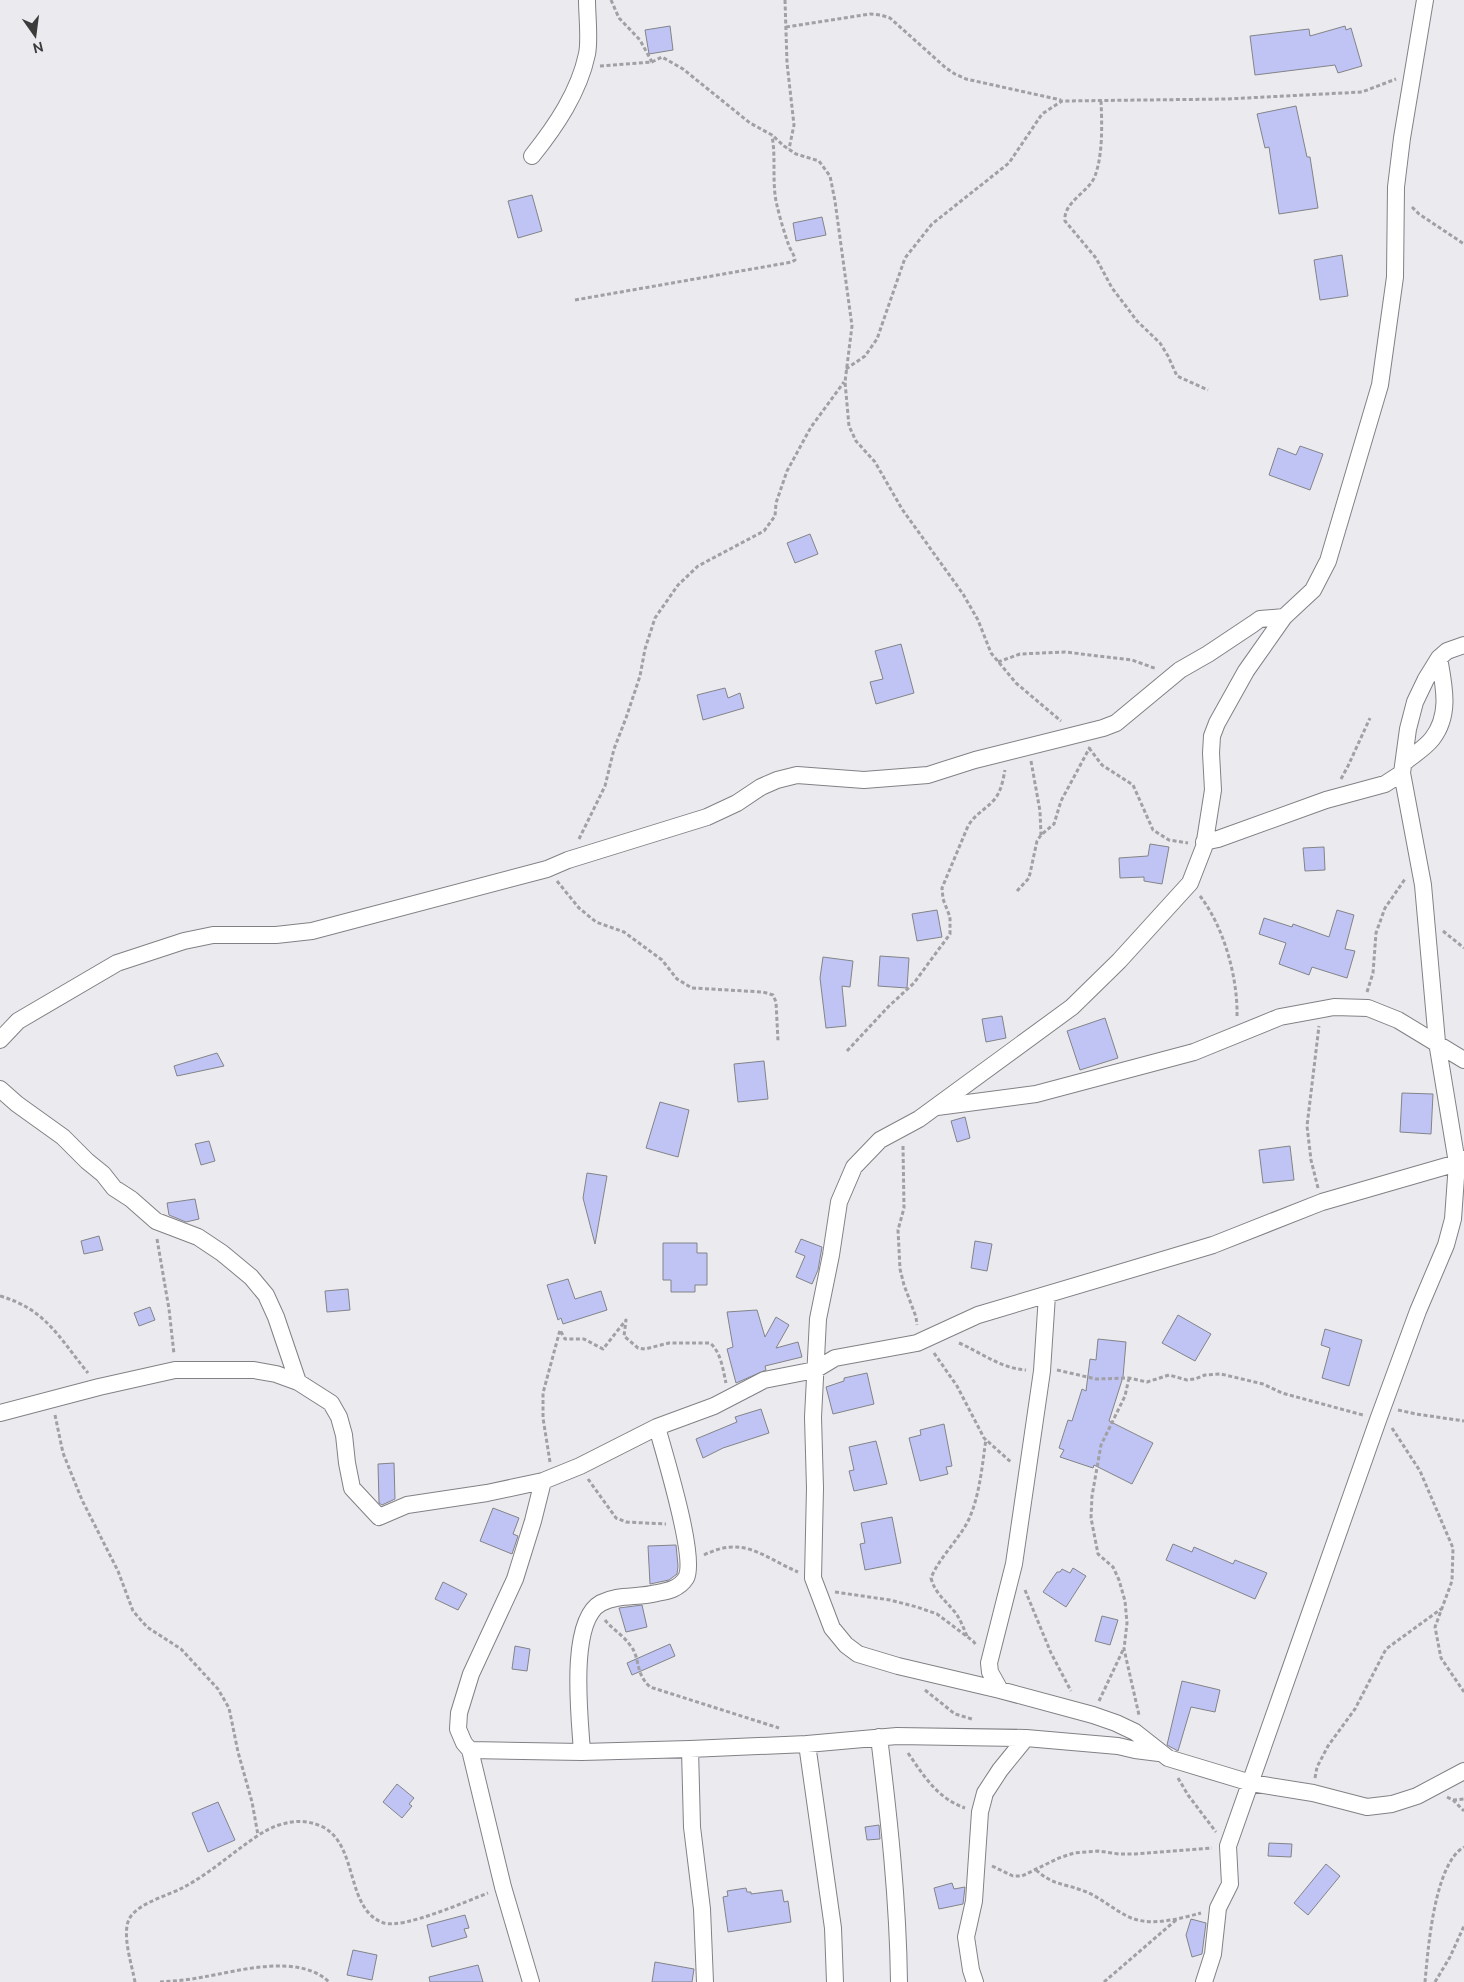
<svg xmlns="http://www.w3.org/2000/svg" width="1464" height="1982" font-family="Ubuntu,sans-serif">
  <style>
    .building { fill: #bfc4f5; stroke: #838488 }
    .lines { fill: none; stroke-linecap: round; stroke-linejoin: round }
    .minor-casing { stroke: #828085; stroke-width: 18 }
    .path { stroke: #a1a0a4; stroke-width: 3; stroke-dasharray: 4 2.5; stroke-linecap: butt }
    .minor { stroke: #fff; stroke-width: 16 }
  </style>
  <rect width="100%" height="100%" fill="#ebeaef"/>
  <path class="building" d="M 670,26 L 673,50 L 649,54 L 645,30 Z
    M 1345,26 L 1346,30 L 1351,28 L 1362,66 L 1338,73 L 1335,65 L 1255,75 L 1250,36 L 1309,29 L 1310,36 Z
    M 1296,106 L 1307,157 L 1310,157 L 1318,208 L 1279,214 L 1269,147 L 1265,148 L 1257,114 Z
    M 532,195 L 542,231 L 518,238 L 508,201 Z
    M 822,217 L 826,235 L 796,241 L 793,223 Z
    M 1342,255 L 1348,296 L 1320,300 L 1314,260 Z
    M 1300,446 L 1323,454 L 1310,490 L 1269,475 L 1278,448 L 1296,455 Z
    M 810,534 L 818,554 L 795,563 L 787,543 Z
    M 901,644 L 914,693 L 876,704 L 870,682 L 883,679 L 875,651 Z
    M 725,688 L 728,698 L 740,693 L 744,708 L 703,720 L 697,695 Z
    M 1150,844 L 1169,847 L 1162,884 L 1144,881 L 1144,877 L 1120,878 L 1119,858 L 1148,856 Z
    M 1324,847 L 1325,870 L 1305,871 L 1303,848 Z
    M 937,910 L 942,937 L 917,941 L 912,914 Z
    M 1337,910 L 1354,915 L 1345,949 L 1355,951 L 1347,978 L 1312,967 L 1309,975 L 1279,964 L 1286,943 L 1259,934 L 1264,918 L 1292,927 L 1293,924 L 1329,937 Z
    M 880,956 L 909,958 L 907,988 L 878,986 Z
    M 823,957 L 853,961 L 850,987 L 842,986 L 846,1026 L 826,1028 L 820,978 Z
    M 1002,1016 L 1006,1038 L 986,1042 L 982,1019 Z
    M 1105,1018 L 1118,1058 L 1080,1070 L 1067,1031 Z
    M 217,1053 L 224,1066 L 177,1076 L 174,1066 Z
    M 764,1061 L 768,1099 L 738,1102 L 734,1064 Z
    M 1402,1093 L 1433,1094 L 1431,1134 L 1400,1132 Z
    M 660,1102 L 689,1110 L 678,1157 L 646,1148 Z
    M 965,1117 L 970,1138 L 957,1142 L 951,1121 Z
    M 209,1141 L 215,1161 L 201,1165 L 195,1144 Z
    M 1290,1146 L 1294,1180 L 1263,1183 L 1259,1150 Z
    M 587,1173 L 607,1176 L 595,1244 L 583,1198 Z
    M 195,1199 L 199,1219 L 186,1222 L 169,1215 L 167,1203 Z
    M 99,1236 L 103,1250 L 84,1254 L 81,1241 Z
    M 801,1239 L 822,1247 L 818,1270 L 812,1284 L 796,1277 L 805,1256 L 795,1252 Z
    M 975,1241 L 992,1244 L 987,1271 L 971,1268 Z
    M 663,1243 L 697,1243 L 697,1253 L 707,1253 L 707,1285 L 695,1285 L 695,1292 L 671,1292 L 671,1280 L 663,1280 Z
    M 568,1279 L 575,1299 L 601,1291 L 607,1310 L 563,1324 L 561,1318 L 558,1320 L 547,1285 Z
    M 348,1289 L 350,1310 L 327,1312 L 325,1291 Z
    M 150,1307 L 155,1320 L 139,1326 L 134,1313 Z
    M 757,1310 L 765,1337 L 776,1317 L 789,1325 L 776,1348 L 798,1342 L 802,1357 L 765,1366 L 766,1370 L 736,1383 L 727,1349 L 733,1347 L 727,1312 Z
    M 1178,1315 L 1211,1334 L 1195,1361 L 1162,1343 Z
    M 1325,1329 L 1362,1340 L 1349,1386 L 1322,1378 L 1330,1348 L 1321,1345 Z
    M 1098,1339 L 1126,1342 L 1123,1377 L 1109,1421 L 1153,1443 L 1132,1484 L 1094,1465 L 1093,1468 L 1060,1457 L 1064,1450 L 1059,1448 L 1068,1420 L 1072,1421 L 1082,1389 L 1086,1391 L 1090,1359 L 1096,1360 Z
    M 867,1373 L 874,1404 L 833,1414 L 826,1387 L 844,1381 L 844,1378 Z
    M 761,1409 L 769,1433 L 723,1448 L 703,1458 L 696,1439 L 737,1422 L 735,1417 Z
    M 944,1424 L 952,1466 L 946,1467 L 948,1474 L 920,1481 L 909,1438 L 921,1435 L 920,1430 Z
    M 876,1441 L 887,1484 L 854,1491 L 849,1471 L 854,1470 L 849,1447 Z
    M 394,1463 L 395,1499 L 382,1505 L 379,1503 L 378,1464 Z
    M 493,1508 L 519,1518 L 513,1534 L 518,1536 L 512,1554 L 480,1541 Z
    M 892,1517 L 901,1563 L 865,1570 L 860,1544 L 865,1543 L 861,1523 Z
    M 1173,1544 L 1192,1552 L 1194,1547 L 1233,1564 L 1235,1560 L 1267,1573 L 1255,1599 L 1166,1560 Z
    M 676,1545 L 678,1566 L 677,1574 L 669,1580 L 650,1584 L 648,1546 Z
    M 1073,1568 L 1086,1576 L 1066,1607 L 1043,1592 L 1057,1572 L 1060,1572 L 1062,1569 L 1070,1573 Z
    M 443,1582 L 467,1594 L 458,1610 L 435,1599 Z
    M 642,1605 L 647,1627 L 626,1632 L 619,1608 Z
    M 1102,1616 L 1118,1620 L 1110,1645 L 1095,1641 Z
    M 670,1644 L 675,1656 L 632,1675 L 627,1663 Z
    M 515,1646 L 530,1649 L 527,1671 L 512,1669 Z
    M 1182,1681 L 1220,1690 L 1215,1712 L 1191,1707 L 1178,1751 L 1167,1745 Z
    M 397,1784 L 414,1798 L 409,1804 L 412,1806 L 402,1818 L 383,1802 Z
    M 218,1802 L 235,1840 L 208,1852 L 192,1813 Z
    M 879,1825 L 880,1839 L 867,1840 L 865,1827 Z
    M 1269,1843 L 1292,1844 L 1291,1857 L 1268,1856 Z
    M 1326,1864 L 1340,1876 L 1308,1915 L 1294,1903 Z
    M 952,1883 L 954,1889 L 965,1887 L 963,1904 L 939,1909 L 934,1888 Z
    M 746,1888 L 747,1892 L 751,1892 L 751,1894 L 782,1890 L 784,1902 L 788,1901 L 791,1922 L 728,1932 L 723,1897 L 728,1896 L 727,1891 Z
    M 465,1915 L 469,1928 L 464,1929 L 467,1937 L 432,1947 L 427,1925 Z
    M 1191,1919 L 1206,1923 L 1202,1954 L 1192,1957 L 1186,1935 Z
    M 353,1950 L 377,1955 L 372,1980 L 347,1975 Z
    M 655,1962 L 694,1969 L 692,1982 L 652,1982 Z
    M 478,1965 L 483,1982 L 430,1982 L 429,1977 Z"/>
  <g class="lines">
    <g class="minor-casing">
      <path id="minor" d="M 1425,0 L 1402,138 L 1396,187 L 1395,277 L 1380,385 L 1328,561 L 1313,590 L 1284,617 L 1246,671 L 1217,723 L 1212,736 L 1211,753 L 1213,790 L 1204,847 L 1190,883 L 1119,961 L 1072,1007 L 919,1119 L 880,1140 L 854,1167 L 839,1202 L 831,1255 L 818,1319 L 813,1417 L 815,1488 L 813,1578 L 832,1628 L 846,1645 L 858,1654 L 898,1666 L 1000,1690 L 1093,1715 L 1116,1723 L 1135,1732 L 1168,1758 L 1251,1783 L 1313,1793 L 1367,1807 L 1392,1804 L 1417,1796 L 1464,1771
        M 532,156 C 556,126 579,92 587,54 C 590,39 587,16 587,0
        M 1405,762 C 1413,755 1425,748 1432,739 C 1451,715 1444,686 1439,658
        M 1204,842 L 1218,839 L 1326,800 L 1385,784 L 1402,773
        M 0,1040 L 18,1021 L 117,963 L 184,941 L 213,935 L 276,935 L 312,931 L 547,869 L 568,860 L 707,817 L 737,803 L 761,787 L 777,780 L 797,775 L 864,780 L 928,775 L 975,760 L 1103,728 L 1116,723 L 1180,670 L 1208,654 L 1253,624 L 1260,619 L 1284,617
        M 0,1089 L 17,1104 L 63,1137 L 87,1161 L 103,1174 L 114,1188 L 131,1199 L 156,1221 L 198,1237 L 222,1253 L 251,1277 L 266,1295 L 276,1317 L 298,1382
        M 937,1107 L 1036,1094 L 1194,1052 L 1280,1017 L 1334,1007 L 1368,1008 L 1398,1020 L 1464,1060
        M 0,1413 L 99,1387 L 175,1370 L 254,1370 L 276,1374 L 298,1382 L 331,1403 L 339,1417 L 344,1435 L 347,1463 L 352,1488 L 379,1517 L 407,1505 L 487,1493 L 543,1481 L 580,1466 L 657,1427 L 714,1406 L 764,1380 L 815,1370 L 835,1358 L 917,1343 L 978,1315 L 1213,1245 L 1322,1202 L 1457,1163 L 1464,1159
        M 543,1481 L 533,1521 L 515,1579 L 471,1674 L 459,1713 L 458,1729 L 464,1743 L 470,1750 L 582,1752 L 690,1749 L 807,1744 L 897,1736 L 1026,1738 L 1118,1746 L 1135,1750 L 1159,1753
        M 1000,1690 L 990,1672 L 989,1663 L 1014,1564 L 1042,1371 L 1047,1295
        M 879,1737 C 889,1818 898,1900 899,1982
        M 807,1744 L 833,1928 L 835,1982
        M 690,1749 L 692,1827 L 702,1909 L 705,1982
        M 470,1750 L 503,1887 L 531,1982
        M 582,1752 C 580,1719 568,1621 601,1603 C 618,1594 638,1598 657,1593 C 668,1591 679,1589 686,1578 C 697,1558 664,1453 657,1427
        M 975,1982 L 971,1970 L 966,1937 L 974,1901 L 980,1812 L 985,1793 L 1000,1770 L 1026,1738
        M 1204,1982 L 1213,1954 L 1218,1908 L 1230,1884 L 1228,1846 L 1378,1420 L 1418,1311 L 1446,1245 L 1453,1219 L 1457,1163 L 1437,1042 L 1423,885 L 1402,773 L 1408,729 L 1415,702 L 1426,679 L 1439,658 L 1447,651 L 1464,645"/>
    </g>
    <path class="path" d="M 611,0 L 619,18 L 640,40 L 652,62
      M 785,0 L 787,63 L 794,125 L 789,149
      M 786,27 L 870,14 L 881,15 L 890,18 L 946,68 L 955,74 L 966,79 L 1061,100
      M 600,66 L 652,62 L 662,57 L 683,69 L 750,123 L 772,135 L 784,146 L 796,154 L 819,161 L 830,176 L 835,201 L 852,326 L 845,382 L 849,426 L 856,441 L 875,462 L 902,509 L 963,594 L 978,620 L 991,653 L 1016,683 L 1061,721
      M 1101,101 C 1102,124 1103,154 1095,176 C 1089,192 1063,202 1065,221 L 1096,258 L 1112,288 L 1125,305 L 1137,321 L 1160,343 L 1168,356 L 1177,376 L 1208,390
      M 1412,207 L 1419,214 L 1464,244
      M 575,300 L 792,262 L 795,260 C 794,254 791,251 789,246 C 784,232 779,215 776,201 C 772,179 776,157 772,136
      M 846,369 L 865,356 L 877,339 L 905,258 L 932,224 L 1009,163 L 1042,114 L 1062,101 L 1227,99 L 1362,92 L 1396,79
      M 998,662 L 1020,654 L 1065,652 L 1132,660 L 1157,669
      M 1089,748 L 1102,765 L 1133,785 L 1153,830 L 1169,840 L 1188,843
      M 1031,761 L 1040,811 L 1041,835
      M 1341,779 L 1348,766 L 1370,718
      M 579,839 L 605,786 L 614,749 L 626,718 L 640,676 L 645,649 L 655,618 L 678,585 L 698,566 L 764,531 L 775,516 L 776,503 L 787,471 L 811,427 L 844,382
      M 557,881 L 579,908 L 596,922 L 624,932 L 662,960 L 677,979 L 692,988 L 763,992 L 773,995 L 776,1002 L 778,1041
      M 1017,891 L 1029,878 L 1037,841 L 1041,835 L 1054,824 L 1061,801 L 1090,747
      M 1200,896 C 1224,927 1238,978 1237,1017
      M 1443,931 L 1464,948
      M 1367,992 L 1373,973 L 1376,933 L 1385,908 L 1405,879
      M 847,1051 L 888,1007 L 914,983 L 950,934 L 950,917 L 943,899 L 942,888 L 968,826 C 975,814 985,810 994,800 C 1001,792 1003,780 1005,770
      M 903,1146 L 904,1208 L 898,1230 L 900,1269 L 904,1285 L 916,1317 L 917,1325
      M 1318,1188 L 1311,1160 L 1307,1126 L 1319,1026
      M 157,1239 L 169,1309 L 174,1354
      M 0,1296 C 46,1309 60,1339 88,1373
      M 959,1343 C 982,1353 1000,1368 1026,1370
      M 934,1353 L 957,1386 L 984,1438 L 1012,1463
      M 1057,1370 L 1096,1379 L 1129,1378 L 1147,1382 L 1169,1375 L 1187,1380 L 1195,1379 L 1205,1375 L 1221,1374 L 1263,1384 L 1282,1393 L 1363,1415
      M 1129,1378 L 1125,1396 L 1101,1445 L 1092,1496 L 1091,1518 L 1098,1554 L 1113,1567 L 1119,1580 L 1125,1601 L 1127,1623 L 1124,1649 L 1139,1715
      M 1398,1410 L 1416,1414 L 1464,1421
      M 55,1415 L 63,1453 L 82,1500 L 118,1571 L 133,1611 L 147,1627 L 181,1649 L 218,1689 L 229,1708 L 238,1752 L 252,1802 L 258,1835
      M 1392,1428 L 1420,1471 L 1453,1548 L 1452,1581 L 1435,1627 L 1441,1658 L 1464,1692
      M 550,1462 L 543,1418 L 543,1393 L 560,1330 L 565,1339 L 584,1339 L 603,1349 L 626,1320 L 624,1336 L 638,1348 L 645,1349 L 669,1343 L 710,1343 C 721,1352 723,1370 726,1383
      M 588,1479 L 616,1518 L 626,1522 L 666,1524
      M 704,1555 C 744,1535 763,1557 798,1572
      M 1025,1590 L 1051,1653 L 1071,1691
      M 835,1592 L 890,1600 L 917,1607 L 937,1614 L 973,1641 L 977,1646
      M 605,1620 C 612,1629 623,1635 630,1645 C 641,1658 634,1672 650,1687 L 779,1728
      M 967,1636 C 963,1627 960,1618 954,1611 C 944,1599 935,1593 931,1578 C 940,1556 959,1540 969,1519 C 980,1494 982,1466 986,1439
      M 925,1690 L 955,1714 L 972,1719
      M 1099,1701 L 1123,1650
      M 908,1753 C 924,1776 937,1798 965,1808
      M 1178,1778 L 1188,1795 L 1216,1832
      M 1315,1778 L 1317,1767 L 1328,1746 L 1355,1709 L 1386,1649 L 1441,1609
      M 1447,1797 L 1453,1800 L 1464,1811
      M 1453,1800 L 1464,1799
      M 992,1866 L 1013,1876 L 1022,1876 L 1059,1858 L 1074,1853 L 1098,1851 L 1119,1854 L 1135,1854 L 1212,1848
      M 1036,1870 C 1053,1885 1062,1883 1081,1890 C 1097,1895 1110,1907 1125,1915 C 1147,1928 1178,1919 1201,1913
      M 135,1982 C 132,1965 120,1930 131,1916 C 143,1901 168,1896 184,1887 C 205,1876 224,1860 243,1846 C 254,1838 266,1829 279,1825 C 295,1820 308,1820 323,1827 C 359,1846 345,1910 384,1923 C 404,1929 467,1901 488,1893
      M 160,1982 C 174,1981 189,1980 203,1977 C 238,1971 299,1953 329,1982
      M 1104,1982 L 1176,1920
      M 1425,1982 C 1428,1950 1434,1864 1464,1847
      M 1435,1982 L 1450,1957 L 1464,1926"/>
    <use href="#minor" class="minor"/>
  </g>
  <g transform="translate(35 35) rotate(166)" stroke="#ebeaef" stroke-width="4" paint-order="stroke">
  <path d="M0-4L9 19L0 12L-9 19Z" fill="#3b3b3c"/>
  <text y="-8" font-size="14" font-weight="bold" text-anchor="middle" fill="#3b3b3c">N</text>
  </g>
</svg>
